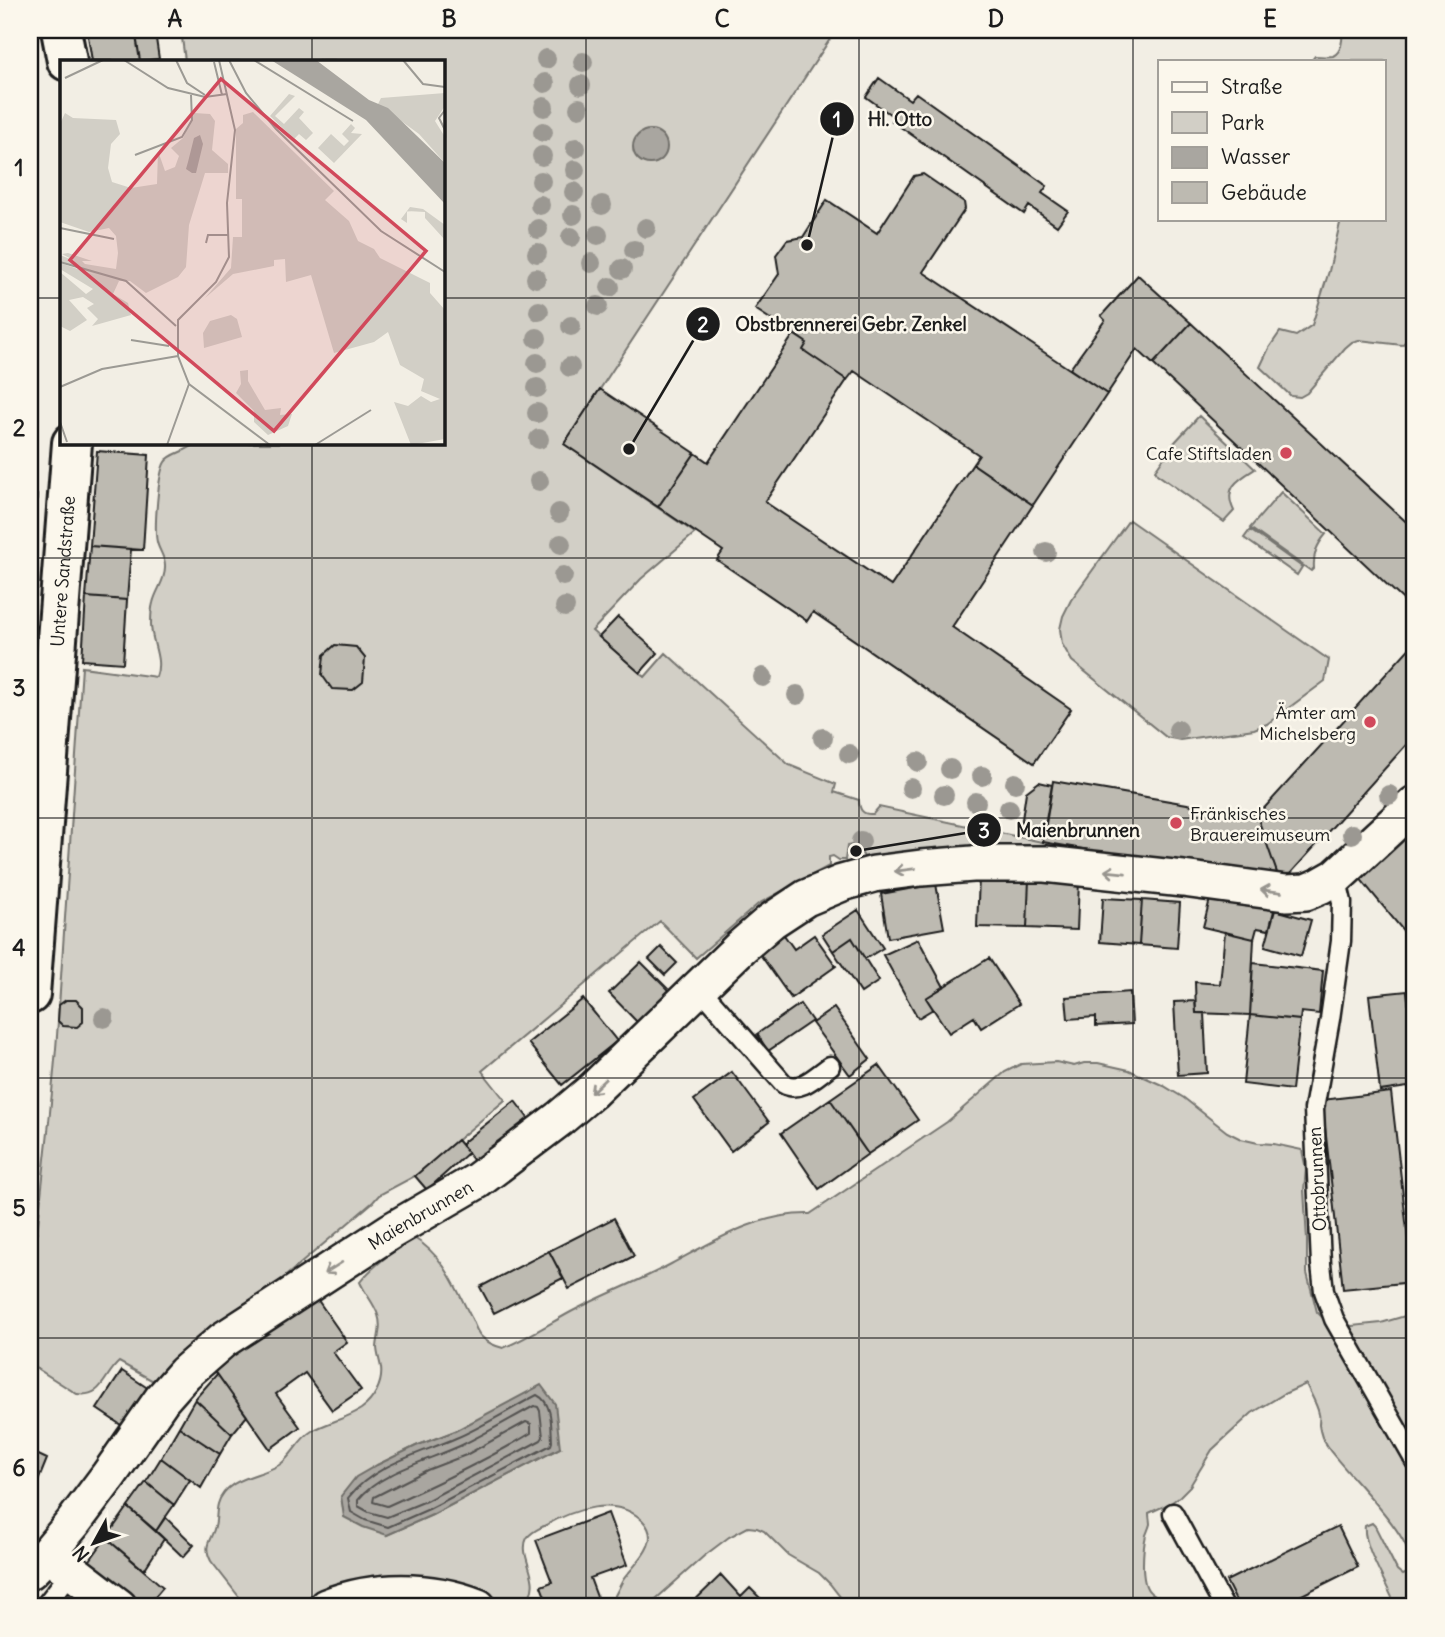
<svg xmlns="http://www.w3.org/2000/svg" width="1445" height="1637" font-family="Delius,sans-serif">
  <style>
    .green { fill: #d2cfc6; stroke: #777671; stroke-width: 2; fill-rule: evenodd }
    .water { fill: #a9a6a0; stroke: #716f6b; stroke-width: 2 }
    .lines { fill: none; stroke-linecap: round; stroke-linejoin: round }
    .shore { stroke: #545351; stroke-width: 2 }
    .building { fill: #bdbab1; stroke: #1c1c1c; stroke-width: 2 }
    .service-casing { stroke: #1c1c1c; stroke-width: 23 }
    .minor-casing { stroke: #1c1c1c; stroke-width: 40 }
    .tertiary-casing { stroke: #1c1c1c; stroke-width: 44 }
    .service { stroke: #fbf7ec; stroke-width: 18 }
    .minor { stroke: #fbf7ec; stroke-width: 35 }
    .tertiary { stroke: #fbf7ec; stroke-width: 38 }
    .tree { fill: #9b9892 }
    .oneway { stroke: #97948e }
    .grid { fill: none; stroke: #1c1c1c; stroke-width: 2; stroke-opacity: 0.55 }
    .poi-dot { fill: #d1495b; stroke: #fbf7ec; stroke-width: 2.5 }
    .labels { text-anchor: middle; dominant-baseline: central; stroke-width: 5; stroke-linejoin: round; paint-order: stroke }
    .poi-label { font-size: 18px; fill: #1c1c1c; stroke: #fbf7ec; text-anchor: end }
    .street-label { font-size: 18px; fill: #1c1c1c; stroke: #fbf7ec }
    .inset-road { fill: none; stroke: #9c9a94; stroke-width: 2 }
    .view { fill: #d1495b; fill-opacity: 0.15; stroke: #d1495b; stroke-width: 3.5 }
    .inset-edge { fill: none; stroke: #1c1c1c; stroke-width: 3.5 }
    .leader { fill: none; stroke: #1c1c1c; stroke-width: 2.5 }
    .callout-dot { fill: #1c1c1c; stroke: #fbf7ec; stroke-width: 2.5 }
    .mark-label { font-size: 21px; text-anchor: middle; font-weight: bold; fill: #fff }
    .callout-label { font-size: 19px; text-anchor: middle; font-weight: bold; fill: #1c1c1c; stroke: #fbf7ec; stroke-width: 5; stroke-linejoin: round; paint-order: stroke }
    .neatline { fill: none; stroke: #1c1c1c; stroke-width: 2.5 }
    .grid-label { font-size: 23px; text-anchor: middle; font-weight: bold; fill: #1c1c1c }
  </style>
  <rect width="100%" height="100%" fill="#f2eee4"/>
  <filter id="ink" filterUnits="userSpaceOnUse"><feTurbulence type="fractalNoise" baseFrequency=".0143" numOctaves="2"/><feDisplacementMap in="SourceGraphic" scale="14" xChannelSelector="R" yChannelSelector="G"/><feConvolveMatrix kernelMatrix="1 2 1 2 8 2 1 2 1" color-interpolation-filters="sRGB"/></filter>
  <g filter="url(#ink)">
    <path class="green" d="M 181,30 L 836,30 L 564,444 L 695,533 L 641,579 L 592,631 L 645,677 L 666,653 L 789,765 L 836,784 L 834,792 L 859,800 C 859,810 863,815 873,814 L 879,807 L 1042,842 L 1096,852 L 988,848 L 865,859 L 857,844 L 847,846 L 845,860 L 839,860 L 833,856 L 829,857 L 829,866 L 758,904 L 696,958 L 660,921 L 482,1071 L 505,1100 L 415,1176 L 379,1195 L 373,1202 L 175,1370 L 157,1383 L 119,1362 C 103,1376 103,1398 77,1394 L 30,1364 C 30,1249 51,1135 58,1021 C 66,903 74,785 82,667 L 156,677 C 163,659 151,642 151,624 C 151,617 151,610 153,603 C 156,590 165,581 165,568 C 166,558 159,551 157,542 C 154,529 158,473 165,462 C 170,453 187,452 196,443 L 443,443 L 443,61 L 185,61 Z
      M 1342,30 L 1415,30 L 1415,332 L 1402,345 L 1359,340 L 1352,342 L 1345,348 L 1307,393 L 1300,397 L 1291,396 L 1260,367 L 1269,348 L 1280,332 L 1296,336 L 1312,325 L 1329,271 L 1341,219 L 1384,219 L 1384,61 L 1311,61 L 1315,56 C 1320,56 1328,57 1333,56 C 1342,52 1343,38 1342,30 Z
      M 1199,416 L 1255,469 C 1237,480 1223,488 1234,511 L 1224,522 L 1157,474 L 1155,470 L 1175,442 Z
      M 1281,492 L 1326,534 C 1317,545 1313,554 1314,568 L 1311,571 L 1250,528 Z
      M 1129,520 L 1329,660 L 1325,681 L 1267,724 L 1254,729 L 1180,740 L 1166,737 L 1072,661 L 1062,644 L 1060,629 L 1063,616 L 1071,600 Z
      M 1250,530 L 1302,567 L 1297,575 L 1244,538 Z
      M 1056,1062 L 1074,1066 L 1084,1063 L 1098,1063 L 1129,1070 L 1164,1086 L 1184,1098 L 1227,1132 L 1241,1139 L 1258,1143 L 1274,1144 L 1302,1150 L 1306,1169 L 1304,1190 L 1307,1240 L 1307,1273 L 1317,1312 L 1325,1320 L 1352,1326 L 1381,1323 L 1415,1313 L 1415,1457 L 1404,1457 L 1403,1462 L 1415,1476 L 1415,1607 L 1396,1607 C 1389,1587 1362,1545 1365,1526 L 1372,1523 L 1375,1526 L 1397,1570 L 1403,1575 L 1410,1572 C 1423,1542 1342,1471 1326,1445 C 1322,1439 1320,1432 1319,1425 C 1319,1421 1320,1417 1319,1414 C 1317,1404 1310,1393 1306,1384 L 1284,1394 L 1252,1413 L 1212,1450 L 1190,1486 L 1180,1496 L 1171,1503 L 1149,1513 C 1149,1517 1150,1521 1150,1524 C 1149,1528 1147,1532 1146,1535 C 1143,1548 1140,1581 1149,1591 C 1157,1602 1173,1595 1183,1607 L 848,1607 L 830,1584 L 819,1573 L 788,1555 L 764,1531 L 757,1528 L 748,1527 L 729,1537 L 704,1556 L 647,1607 L 607,1607 C 614,1600 618,1589 623,1580 C 635,1563 663,1542 643,1521 C 616,1494 573,1510 544,1526 C 538,1529 531,1532 527,1538 C 518,1555 540,1578 530,1595 C 520,1612 501,1605 486,1601 L 311,1607 L 247,1607 L 211,1561 C 202,1544 212,1540 215,1526 C 217,1519 216,1511 218,1504 C 226,1477 259,1477 279,1465 C 293,1456 298,1439 312,1431 C 328,1422 346,1419 361,1409 C 374,1400 383,1383 381,1368 C 380,1361 377,1354 377,1347 C 378,1336 382,1326 378,1315 C 374,1303 365,1294 360,1282 C 371,1268 398,1246 414,1238 C 445,1256 456,1289 472,1319 C 475,1325 477,1334 483,1338 C 488,1343 495,1346 503,1348 C 526,1339 547,1325 569,1313 C 602,1295 638,1282 671,1264 C 716,1240 758,1213 810,1214 L 947,1122 L 1005,1072 L 1021,1064 ZM 455,1431 L 560,1448 L 432,1515 L 387,1535 L 377,1465 L 416,1446 Z"/>
    <path class="water" d="M633 147a17 17 0 1 1 34 0a17 17 0 1 1-34 0Z
      M 541,1385 L 555,1404 L 560,1448 L 432,1515 L 387,1535 L 363,1527 L 344,1517 L 341,1496 L 356,1477 L 377,1465 L 416,1446 L 455,1431 Z"/>
    <g class="lines">
      <path class="shore" d="M 537,1395 C 553,1403 551,1425 552,1442 L 551,1445 L 429,1509 L 388,1527 L 365,1520 L 351,1512 L 348,1498 C 373,1465 419,1454 456,1438 C 484,1426 510,1409 537,1395 Z
        M 534,1406 L 538,1407 L 540,1411 L 543,1437 L 541,1440 L 426,1501 L 387,1517 L 369,1512 L 358,1506 L 358,1500 C 380,1472 430,1460 462,1445 C 487,1433 510,1419 534,1406 Z
        M 526,1422 L 531,1424 L 531,1433 C 487,1460 434,1485 387,1506 L 373,1502 L 374,1497 L 427,1470 L 466,1455 Z"/>
    </g>
    <path class="building" d="M 87,30 L 135,30 L 140,61 L 92,61 Z
      M 155,32 L 159,59 L 140,61 L 136,35 Z
      M 879,78 L 910,100 L 916,93 L 1047,186 L 1042,193 L 1068,211 L 1057,226 L 1029,206 L 1024,214 L 892,121 L 894,117 L 866,97 Z
      M 923,174 L 964,202 L 965,209 L 923,272 L 1107,394 L 1033,505 L 973,464 L 979,455 L 854,371 L 847,380 L 803,350 L 807,343 L 755,309 L 779,274 L 776,255 L 787,240 L 803,237 L 827,200 L 877,233 L 914,176 Z
      M 1138,275 L 1191,323 L 1153,364 L 1137,349 L 1107,394 L 1070,369 L 1105,320 L 1101,316 Z
      M 1191,323 L 1415,530 L 1415,611 L 1153,364 Z
      M 794,334 L 807,343 L 803,350 L 847,380 L 765,502 L 891,586 L 973,464 L 1033,505 L 952,627 L 1071,709 L 1034,763 L 813,612 L 807,621 L 717,560 L 723,551 L 658,507 L 695,453 L 708,462 Z
      M 600,389 L 695,453 L 658,507 L 564,444 Z
      M 97,451 L 149,455 L 143,550 L 90,546 Z
      M 30,494 L 37,495 L 30,588 Z
      M 90,546 L 131,549 L 127,600 L 86,597 Z
      M 86,597 L 127,600 L 123,663 L 82,660 Z
      M 618,617 L 658,653 L 640,673 L 599,637 Z
      M 1415,642 L 1415,735 L 1281,884 L 1257,816 Z
      M 335,645 L 356,647 L 365,658 L 363,682 L 353,690 L 332,689 L 322,675 L 324,655 Z
      M 1053,781 L 1257,816 L 1281,884 L 1043,842 Z
      M 1039,782 L 1052,785 L 1043,838 L 1020,833 L 1026,792 Z
      M 1411,832 L 1415,838 L 1415,945 L 1358,876 Z
      M 979,877 L 1029,879 L 1027,928 L 977,927 Z
      M 1029,879 L 1079,881 L 1077,930 L 1027,928 Z
      M 936,884 L 944,928 L 888,938 L 881,894 Z
      M 1212,891 L 1276,903 L 1269,930 L 1257,928 L 1254,939 L 1203,927 Z
      M 1103,898 L 1142,900 L 1139,945 L 1100,942 Z
      M 1142,900 L 1180,903 L 1177,948 L 1139,945 Z
      M 858,910 L 883,948 L 865,959 L 852,938 L 833,951 L 822,934 Z
      M 1275,910 L 1311,920 L 1301,956 L 1265,946 Z
      M 782,932 L 794,949 L 814,935 L 836,966 L 791,998 L 757,950 Z
      M 1225,932 L 1254,939 L 1250,1015 L 1196,1013 L 1195,982 L 1220,984 Z
      M 852,938 L 879,981 L 861,993 L 833,951 Z
      M 918,939 L 944,987 L 926,998 L 933,1009 L 918,1018 L 883,955 Z
      M 661,947 L 677,963 L 665,975 L 649,959 Z
      M 989,958 L 1019,1004 L 981,1028 L 974,1017 L 949,1033 L 926,998 Z
      M 641,962 L 672,993 L 639,1024 L 609,993 Z
      M 1253,963 L 1323,971 L 1319,1014 L 1301,1012 L 1300,1020 L 1250,1015 Z
      M 1407,991 L 1415,1063 L 1415,1086 L 1380,1091 L 1369,995 Z
      M 1130,992 L 1132,1024 L 1096,1026 L 1096,1017 L 1068,1019 L 1066,997 Z
      M 583,999 L 617,1041 L 562,1085 L 528,1043 Z
      M 66,1000 L 76,1000 L 83,1007 L 83,1022 L 77,1027 L 63,1026 L 58,1021 L 59,1005 Z
      M 1195,1001 L 1196,1013 L 1204,1013 L 1207,1073 L 1178,1075 L 1174,1002 Z
      M 800,1004 L 812,1021 L 768,1051 L 757,1034 Z
      M 834,1008 L 870,1059 L 850,1075 L 812,1023 Z
      M 1250,1015 L 1300,1020 L 1292,1090 L 1243,1084 Z
      M 879,1065 L 918,1120 L 868,1154 L 830,1099 Z
      M 732,1072 L 769,1122 L 731,1151 L 694,1100 Z
      M 1391,1092 L 1413,1282 L 1343,1289 L 1322,1100 Z
      M 830,1099 L 868,1154 L 819,1189 L 781,1133 Z
      M 515,1101 L 534,1126 L 480,1169 L 461,1144 Z
      M 457,1140 L 468,1153 L 427,1190 L 415,1176 Z
      M 614,1218 L 634,1256 L 569,1289 L 549,1251 Z
      M 549,1251 L 563,1278 L 494,1313 L 480,1287 Z
      M 315,1296 L 347,1342 L 333,1352 L 361,1390 L 332,1410 L 305,1373 L 276,1394 L 300,1427 L 270,1449 L 213,1368 Z
      M 122,1371 L 149,1389 L 124,1427 L 97,1409 Z
      M 217,1374 L 247,1416 L 232,1434 L 195,1399 Z
      M 195,1399 L 232,1434 L 220,1454 L 179,1427 Z
      M 179,1427 L 220,1454 L 201,1488 L 161,1458 Z
      M 30,1451 L 47,1459 L 30,1501 Z
      M 161,1458 L 190,1480 L 174,1505 L 146,1482 Z
      M 146,1482 L 174,1505 L 156,1531 L 128,1507 Z
      M 128,1507 L 164,1539 L 144,1570 L 106,1538 Z
      M 608,1513 L 627,1565 L 590,1578 L 600,1605 L 593,1607 L 549,1607 L 541,1586 L 552,1582 L 536,1540 Z
      M 165,1517 L 194,1545 L 183,1557 L 156,1531 Z
      M 1338,1526 L 1358,1567 L 1278,1607 L 1239,1607 L 1226,1581 Z
      M 106,1538 L 163,1587 L 146,1607 L 141,1607 L 88,1563 Z
      M 721,1575 L 741,1597 L 750,1588 L 769,1607 L 688,1607 Z"/>
    <g class="lines">
      <g class="service-casing">
        <path id="service" d="M 1336,877 L 1342,902 L 1341,941 L 1330,1019 L 1314,1109 L 1321,1264 L 1324,1291 L 1334,1319 L 1415,1461
          M 699,987 L 784,1084 C 800,1093 816,1076 830,1066
          M 1173,1513 L 1224,1607
          M 44,1607 L 72,1571"/>
      </g>
      <g class="minor-casing">
        <g id="minor">
          <path d="M 47,1554 L 72,1571 L 119,1607"/>
          <path id="s1" d="M 30,1571 L 47,1554 L 73,1523 L 109,1475 L 162,1399 L 185,1373 L 223,1340 L 391,1231 L 477,1181 L 559,1119 L 591,1092 L 741,947 L 771,921 L 806,898 L 842,883 L 874,874 L 921,868 L 973,864 L 1045,864 L 1183,879 L 1286,893 L 1306,892 L 1320,886 L 1336,877 L 1415,804"/>
          <path d="M 326,1607 C 374,1588 430,1588 478,1607"/>
        </g>
      </g>
      <g class="tertiary-casing">
        <g id="tertiary">
          <path d="M 61,30 L 67,61"/>
          <path id="s2" d="M 30,994 L 72,443"/>
        </g>
      </g>
      <use href="#service" class="service"/>
      <use href="#minor" class="minor"/>
      <use href="#tertiary" class="tertiary"/>
    </g>
    <g class="tree">
      <circle cx="546" cy="59" r="10"/>
      <circle cx="583" cy="62" r="10"/>
      <circle cx="545" cy="83" r="10"/>
      <circle cx="581" cy="85" r="10"/>
      <circle cx="544" cy="107" r="10"/>
      <circle cx="579" cy="108" r="10"/>
      <circle cx="543" cy="132" r="10"/>
      <circle cx="576" cy="148" r="10"/>
      <circle cx="542" cy="156" r="10"/>
      <circle cx="575" cy="170" r="10"/>
      <circle cx="541" cy="181" r="10"/>
      <circle cx="574" cy="192" r="10"/>
      <circle cx="540" cy="205" r="10"/>
      <circle cx="602" cy="205" r="10"/>
      <circle cx="573" cy="215" r="10"/>
      <circle cx="646" cy="228" r="10"/>
      <circle cx="538" cy="229" r="10"/>
      <circle cx="598" cy="235" r="10"/>
      <circle cx="571" cy="237" r="10"/>
      <circle cx="634" cy="250" r="10"/>
      <circle cx="537" cy="253" r="10"/>
      <circle cx="591" cy="263" r="10"/>
      <circle cx="622" cy="269" r="10"/>
      <circle cx="536" cy="278" r="10"/>
      <circle cx="610" cy="287" r="10"/>
      <circle cx="598" cy="306" r="10"/>
      <circle cx="539" cy="311" r="10"/>
      <circle cx="571" cy="326" r="10"/>
      <circle cx="537" cy="338" r="10"/>
      <circle cx="537" cy="363" r="10"/>
      <circle cx="570" cy="367" r="10"/>
      <circle cx="537" cy="388" r="10"/>
      <circle cx="537" cy="413" r="10"/>
      <circle cx="539" cy="439" r="10"/>
      <circle cx="539" cy="481" r="10"/>
      <circle cx="559" cy="513" r="10"/>
      <circle cx="561" cy="544" r="10"/>
      <circle cx="1046" cy="552" r="10"/>
      <circle cx="563" cy="576" r="10"/>
      <circle cx="565" cy="607" r="10"/>
      <circle cx="763" cy="677" r="10"/>
      <circle cx="797" cy="695" r="10"/>
      <circle cx="1178" cy="730" r="10"/>
      <circle cx="823" cy="738" r="10"/>
      <circle cx="849" cy="754" r="10"/>
      <circle cx="918" cy="762" r="10"/>
      <circle cx="950" cy="769" r="10"/>
      <circle cx="982" cy="776" r="10"/>
      <circle cx="1015" cy="783" r="10"/>
      <circle cx="911" cy="788" r="10"/>
      <circle cx="944" cy="795" r="10"/>
      <circle cx="1389" cy="795" r="10"/>
      <circle cx="976" cy="802" r="10"/>
      <circle cx="1009" cy="809" r="10"/>
      <circle cx="1352" cy="834" r="10"/>
      <circle cx="861" cy="841" r="10"/>
      <circle cx="104" cy="1018" r="10"/>
    </g>
    <defs><path id="oneway-shaft" d="M-6 0H5M1.5-3L5.5 0L1.5 3" fill="none" stroke-width="1.6" stroke-linecap="round" stroke-linejoin="round" transform="scale(1.75)"/></defs>
    <g class="oneway">
      <use href="#oneway-shaft" transform="translate(905 870) rotate(173)"/>
      <use href="#oneway-shaft" transform="translate(1115 872) rotate(-174)"/>
      <use href="#oneway-shaft" transform="translate(1271 891) rotate(-172)"/>
      <use href="#oneway-shaft" transform="translate(598 1086) rotate(136)"/>
      <use href="#oneway-shaft" transform="translate(333 1268) rotate(148)"/>
    </g>
  </g>
  <path class="grid" d="M 312,30 L 312,61M 586,30 L 586,1607M 859,30 L 859,1607M 1133,30 L 1133,1607M 30,298 L 61,298M 443,298 L 1415,298M 312,443 L 312,1607M 30,558 L 1415,558M 30,818 L 1415,818M 30,1078 L 1415,1078M 30,1338 L 1415,1338"/>
  <g class="poi-dot">
    <circle cx="1286" cy="453" r="7"/>
    <circle cx="1370" cy="722" r="7"/>
    <circle cx="1176" cy="823" r="7"/>
  </g>
  <g class="labels">
    <g class="poi-label">
      <text x="1272" y="453">Cafe Stiftsladen</text>
      <text x="1356" y="712">Ämter am<tspan x="1356" dy="21">Michelsberg</tspan></text>
      <text x="1190" y="813" text-anchor="start">Fränkisches<tspan x="1190" dy="21">Brauereimuseum</tspan></text>
    </g>
    <g class="street-label">
      <text stroke="none"><textPath href="#s2" startOffset="424">Untere Sandstraße</textPath></text>
      <text transform="translate(1317 1179) rotate(-93)">Ottobrunnen</text>
      <text stroke="none"><textPath href="#s1" startOffset="536">Maienbrunnen</textPath></text>
    </g>
  </g>
  <g transform="translate(60 60)">
    <rect width="385" height="385" fill="#f2eee4"/>
    <path d="M 385,33 L 385,46 L 375,61 L 385,77 L 385,103 L 359,74 L 318,44 L 321,38 ZM 229,34 L 235,36 L 215,56 L 224,64 L 239,48 L 244,52 L 239,58 L 253,73 L 246,80 L 239,74 L 234,79 L 210,56 ZM 193,52 L 274,131 L 265,140 L 289,161 L 298,181 L 314,189 L 320,198 L 370,223 L 370,233 L 385,250 L 385,379 L 351,385 L 334,342 L 348,346 L 361,336 L 371,342 L 380,339 L 361,331 L 364,319 L 340,305 L 328,272 L 314,282 L 274,293 L 251,215 L 226,222 L 225,199 L 214,200 L 214,206 L 173,214 L 145,238 L 171,208 L 173,177 L 182,177 L 182,139 L 176,139 L 176,69 L 183,63 L 183,55 ZM 5,53 L 13,58 L 56,60 L 60,74 L 51,84 L 48,108 L 52,122 L 71,128 L 97,124 L 98,91 L 105,111 L 115,107 L 119,96 L 111,88 L 123,78 L 134,53 L 150,54 L 155,61 L 152,90 L 168,104 L 168,113 L 145,113 L 129,165 L 126,207 L 118,217 L 86,233 L 70,221 L 59,221 L 53,234 L 68,243 L 71,255 L 32,266 L 38,259 L 27,248 L 34,244 L 23,237 L 9,240 L 27,260 L 10,271 L 0,266 L 0,212 L 26,234 L 33,229 L 0,209 L 0,203 L 36,215 L 0,201 L 0,195 L 15,201 L 2,194 L 8,193 L 32,201 L 22,201 L 25,204 L 56,209 L 58,193 L 56,176 L 49,168 L 29,172 L 0,162 L 0,64 ZM 291,64 L 295,68 L 291,73 L 302,74 L 274,103 L 258,88 L 271,74 L 284,86 L 289,81 L 282,74 ZM 350,147 L 363,149 L 385,165 L 385,180 L 365,158 L 365,152 L 347,151 L 347,163 L 341,159 ZM 171,255 L 177,259 L 182,277 L 144,288 L 143,273 L 150,261 ZM 188,310 L 188,321 L 205,350 L 221,348 L 220,355 L 232,354 L 228,366 L 208,375 L 194,362 L 194,351 L 176,333 L 181,324 L 180,311 Z" fill="#d2cfc6"/>
    <path d="M 211,0 L 256,0 L 309,40 L 328,48 L 385,103 L 385,144 L 306,60 ZM 140,75 L 143,84 L 136,113 L 132,113 L 126,109 L 128,102 L 134,78 Z" fill="#a9a6a0"/>
    <path class="inset-road" d="M 64,0 L 108,28 L 145,37 L 167,34M 116,0 L 127,23 L 145,35M 159,0 L 175,70 L 167,143 L 169,197 L 156,222 L 118,260 L 118,296 L 129,324 L 210,385M 169,0 L 186,33 L 216,69 L 321,171 L 385,212M 194,0 L 293,61M 343,0 L 363,24 L 385,27M 154,2 L 162,35M 5,18 L 43,0M 385,50 L 379,58 L 385,70M 75,95 L 122,77 L 132,60 L 131,35M 0,168 L 54,179M 146,183 L 148,175 L 169,175M 0,202 L 66,221 L 116,266M 71,280 L 109,286M 0,327 L 42,309 L 118,296M 0,362 L 7,382M 107,385 L 129,324M 255,385 L 311,350"/>
    <path class="view" d="M 161,19 L 366,191 L 214,371 L 10,200 Z"/>
    <rect width="385" height="385" class="inset-edge"/>
  </g>
  <path class="leader" d="M807 245L837 119M629 449L703 324M856 851L984 830"/>
  <g class="callout-dot">
    <circle cx="807" cy="245" r="7"/>
    <circle cx="629" cy="449" r="7"/>
    <circle cx="856" cy="851" r="7"/>
    <circle cx="837" cy="119" r="18"/>
    <circle cx="703" cy="324" r="18"/>
    <circle cx="984" cy="830" r="18"/>
  </g>
  <g class="mark-label">
    <text x="837" y="127">1</text>
    <text x="703" y="332">2</text>
    <text x="984" y="838">3</text>
  </g>
  <g class="callout-label">
    <text x="900" y="126">Hl. Otto</text>
    <text x="851" y="331">Obstbrennerei Gebr. Zenkel</text>
    <text x="1078" y="837">Maienbrunnen</text>
  </g>
  <rect width="1445" height="1637" fill="none" stroke="#fbf7ec" stroke-width="77"/>
  <rect x="1158" y="60" width="228" height="161" fill="#fbf7ec" stroke="#a29f99" stroke-width="2"/>
  <rect x="1172" y="82" width="35" height="10" fill="#fbf7ec" stroke="#a29f99" stroke-width="2"/>
  <text x="1221" y="94" font-size="21" fill="#1c1c1c">Straße</text>
  <rect x="1172" y="112" width="35" height="21" fill="#d2cfc6" stroke="#a29f99" stroke-width="2"/>
  <text x="1221" y="130" font-size="21" fill="#1c1c1c">Park</text>
  <rect x="1172" y="147" width="35" height="21" fill="#a9a6a0" stroke="#a29f99" stroke-width="2"/>
  <text x="1221" y="164" font-size="21" fill="#1c1c1c">Wasser</text>
  <rect x="1172" y="182" width="35" height="21" fill="#bdbab1" stroke="#a29f99" stroke-width="2"/>
  <text x="1221" y="200" font-size="21" fill="#1c1c1c">Gebäude</text>
  <g transform="translate(94 1543) rotate(230)" stroke="#fbf7ec" stroke-width="5" paint-order="stroke">
  <path d="M0-5L12 26L0 18L-12 26Z" fill="#1c1c1c"/>
  <text y="-10" font-size="19" font-weight="bold" text-anchor="middle" fill="#1c1c1c">N</text>
  </g>
  <rect x="38" y="38" width="1368" height="1560" class="neatline"/>
  <g class="grid-label">
    <text x="175" y="27">A</text>
    <text x="449" y="27">B</text>
    <text x="722" y="27">C</text>
    <text x="996" y="27">D</text>
    <text x="1270" y="27">E</text>
    <text x="19" y="176">1</text>
    <text x="19" y="436">2</text>
    <text x="19" y="696">3</text>
    <text x="19" y="956">4</text>
    <text x="19" y="1216">5</text>
    <text x="19" y="1476">6</text>
  </g>
</svg>
